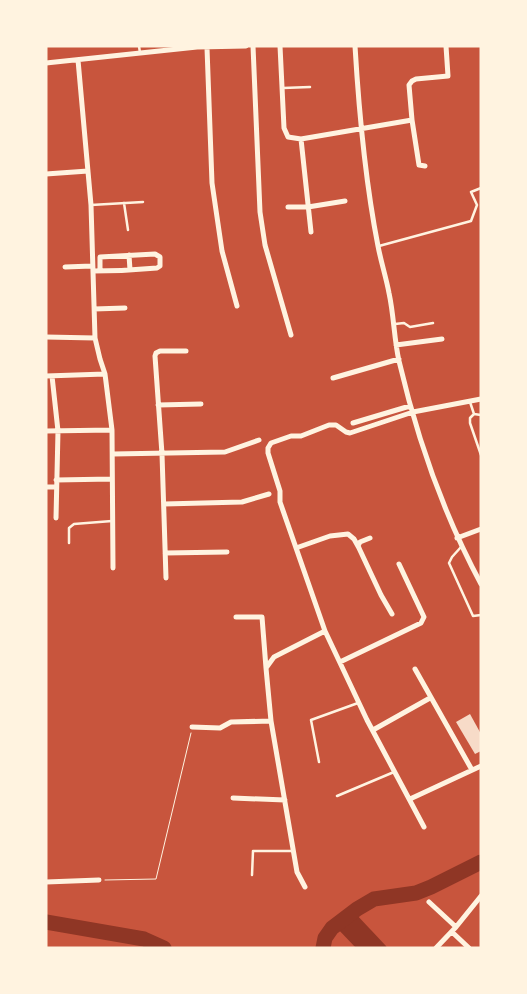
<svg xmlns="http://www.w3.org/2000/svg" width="527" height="994" font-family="Helvetica,sans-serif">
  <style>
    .water { fill: #8f3625 }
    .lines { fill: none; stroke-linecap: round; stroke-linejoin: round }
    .river { stroke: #8f3625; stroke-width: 15 }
    .building { fill: #f7dbc8 }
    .path { stroke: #fff3e0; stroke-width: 1 }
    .service { stroke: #fff3e0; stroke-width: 2.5 }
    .minor { stroke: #fff3e0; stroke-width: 5 }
  </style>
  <rect width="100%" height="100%" fill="#c8553d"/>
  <path class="water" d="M 355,913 L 386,946 L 387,948 L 356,948 L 336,927 Z"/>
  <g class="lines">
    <path class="river" d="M 46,922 L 144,939 L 164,948
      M 323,948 L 325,938 L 332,928 L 357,909 L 374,899 L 416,893 L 431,887 L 481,862"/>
  </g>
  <path class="building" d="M 470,714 L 481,734 L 481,751 L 475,754 L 456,722 Z"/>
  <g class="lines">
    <path class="path" d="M 105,880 L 156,879 L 191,733"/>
    <path class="service" d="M 139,46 L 140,53
      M 283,88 L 310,87
      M 124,203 L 128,230
      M 91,205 L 143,202
      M 379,246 L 471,221 L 477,205 L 471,192 L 481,188
      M 395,324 L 404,323 L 410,327 L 433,323
      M 470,402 L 474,414 L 470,418 L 470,423 L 481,455
      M 474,414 L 481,415
      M 69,543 L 69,528 L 74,524 L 112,521
      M 461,547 L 452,557 L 449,563 L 473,616 L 481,615
      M 319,762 L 311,720 L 358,703
      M 337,796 L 394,772
      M 252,875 L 253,851 L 293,851"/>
    <path class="minor" d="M 253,46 L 260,212 L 265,245 L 291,335
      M 280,46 L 284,128 L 288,137 L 301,139 L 412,120 L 409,85 L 412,81 L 416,79 L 448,76 L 446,46
      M 355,46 C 359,113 365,180 378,246 C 381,262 386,277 389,293 C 394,316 394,339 399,361 C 417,438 444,515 481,584
      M 207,48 L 212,183 L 222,251 L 237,306
      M 78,60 L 91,205 L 95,338 L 100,359 L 105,374 L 112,430 L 113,568
      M 46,63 L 197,47 L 246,46
      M 412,120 L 419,165 L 425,166
      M 301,139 L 311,232
      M 46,174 L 88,171
      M 288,207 L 308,207 L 345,201
      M 129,255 L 130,270
      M 65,267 L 92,266
      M 93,271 C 114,271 136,270 157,268 L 160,266 L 160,257 L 155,254 L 100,257 L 100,271
      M 94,309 L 125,308
      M 46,337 L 95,338
      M 396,345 L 442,339
      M 46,376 L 105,374
      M 52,376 L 58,431 L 56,518
      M 333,378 L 399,359
      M 158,405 L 201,404
      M 353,423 L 410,406
      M 46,431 L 112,430
      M 113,454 L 225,452 L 259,440
      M 56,480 L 112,479
      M 46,487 L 56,487
      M 164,504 L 242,502 L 269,494
      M 370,538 L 360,542 L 358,546 L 381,595 L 392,614
      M 457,538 L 481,529
      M 296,548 L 330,536 L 348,534 L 354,539 L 359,548
      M 165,553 L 227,552
      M 166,578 L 162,454 L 155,356 L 156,353 L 160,351 L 186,351
      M 236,617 L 262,617 L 266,668
      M 340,662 L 421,623 L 424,617 L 399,564
      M 415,669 L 472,770
      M 271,721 L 266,668 L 274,657 L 325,631
      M 192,727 L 220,728 L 231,722 L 271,721 L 297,872 L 305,887
      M 373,730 L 430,698
      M 233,798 L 285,800
      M 410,799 L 481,766
      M 424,827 L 367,720 L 325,631 L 280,502 L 280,491 L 268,453 L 268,448 L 271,443 L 291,436 L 301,436 L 329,425 L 336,425 L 346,432 L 350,433 L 413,412 L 481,399
      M 46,882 L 99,880
      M 429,902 L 456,927
      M 452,932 L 469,948
      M 436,948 L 456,927 L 481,896"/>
  </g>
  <rect width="527" height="994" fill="none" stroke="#fff3e0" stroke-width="95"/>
</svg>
